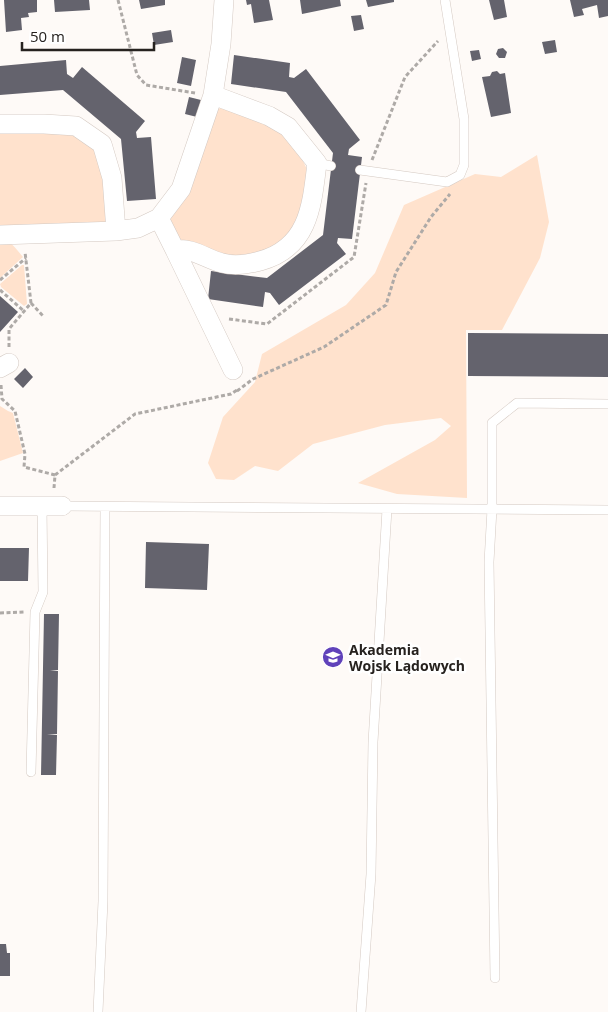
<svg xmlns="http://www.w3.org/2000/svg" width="608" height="1012" font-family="'Open Sans',sans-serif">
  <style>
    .green { fill: #ffe2cd }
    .building { fill: #64636d }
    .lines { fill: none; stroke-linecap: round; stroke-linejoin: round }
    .service-casing { stroke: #d4c9c2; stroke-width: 10 }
    .minor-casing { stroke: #d4c9c2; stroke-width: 20 }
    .path { stroke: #aeaaa7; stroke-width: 3; stroke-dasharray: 4 2.5; stroke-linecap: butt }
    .service { stroke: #fff; stroke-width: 9 }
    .minor { stroke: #fff; stroke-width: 19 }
    .labels { text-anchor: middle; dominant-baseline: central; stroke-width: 5; stroke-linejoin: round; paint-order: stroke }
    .poi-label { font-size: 14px; font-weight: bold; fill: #26221f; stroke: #fff; text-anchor: start }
  </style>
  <rect width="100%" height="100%" fill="#fefaf7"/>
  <path class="green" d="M 220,108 L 277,125 L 298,150 L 310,176 L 309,191 L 288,239 L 270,251 L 224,258 L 198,249 L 180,239 L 165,219 L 213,112 Z
    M 37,129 L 61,129 L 92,142 L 109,186 L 106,226 L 0,231 L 0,134 Z
    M 537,155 L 549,222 L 540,258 L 502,330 L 466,330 L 467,498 L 397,494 L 358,483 L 435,440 L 451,426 L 441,418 L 385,425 L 313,444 L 278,471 L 255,466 L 234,480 L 216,479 L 208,463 L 223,417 L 255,382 L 262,354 L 346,305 L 375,273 L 404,205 L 475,174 L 501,177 Z
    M 0,240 C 11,240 16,249 23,257 L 0,278 Z
    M 22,265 L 24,265 L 27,304 L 24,306 L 1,287 L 0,284 Z
    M 0,406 L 8,411 L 13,413 L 23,453 L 0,461 Z"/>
  <path class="building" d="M 4,0 L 37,0 L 37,12 L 28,13 L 29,17 L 21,18 L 22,30 L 6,32 Z
    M 54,0 L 89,0 L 90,10 L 55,12 Z
    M 139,0 L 165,0 L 165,5 L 141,9 Z
    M 246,0 L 269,0 L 273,20 L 254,23 L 251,4 L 247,5 Z
    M 300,0 L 340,0 L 341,6 L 302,14 Z
    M 366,0 L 394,0 L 394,2 L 368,7 Z
    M 489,0 L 504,0 L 507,17 L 494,20 Z
    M 570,0 L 608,0 L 608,16 L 599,18 L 597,5 L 582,9 L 584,15 L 574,17 Z
    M 361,15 L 364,29 L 354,31 L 351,16 Z
    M 171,30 L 173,42 L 154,45 L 152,33 Z
    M 555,40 L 557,52 L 545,54 L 542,42 Z
    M 503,48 L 507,52 L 505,58 L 499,58 L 496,54 L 498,49 Z
    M 479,50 L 481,59 L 472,61 L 470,51 Z
    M 234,55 L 290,63 L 289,77 L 294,78 L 306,69 L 360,140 L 349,149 L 348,155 L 362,157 L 352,239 L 338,238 L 337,243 L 346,254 L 279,305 L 270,293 L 265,292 L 263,307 L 208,299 L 211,271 L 267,278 L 323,235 L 333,153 L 286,92 L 231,84 Z
    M 182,57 L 196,60 L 191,86 L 177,83 Z
    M 66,60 L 67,74 L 73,78 L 82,67 L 145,121 L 136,132 L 137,138 L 151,137 L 156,199 L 127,201 L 121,139 L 63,90 L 0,95 L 0,66 Z
    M 497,71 L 500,74 L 505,73 L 511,113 L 491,117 L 482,77 L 490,76 L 492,72 Z
    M 189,97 L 201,100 L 197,117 L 185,114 Z
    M 0,296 L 18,312 L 0,332 Z
    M 468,333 L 608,334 L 608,377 L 468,376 Z
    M 25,368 L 33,377 L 23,388 L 14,379 Z
    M 146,542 L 209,544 L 207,590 L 145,588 Z
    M 0,548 L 29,548 L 28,581 L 0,581 Z
    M 44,614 L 59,614 L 58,670 L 50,671 L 58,671 L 57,734 L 47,734 L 57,735 L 56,775 L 41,775 Z
    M 0,944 L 6,944 L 7,953 L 10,953 L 10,976 L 0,976 Z"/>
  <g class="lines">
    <g class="service-casing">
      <path id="service" d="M 317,163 L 331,166
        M 360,170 L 447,182 L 460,175 L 464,165 L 464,119 L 445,0
        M 62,506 L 608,510
        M 31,772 L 35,612 L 43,592 L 42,506
        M 495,978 L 489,562 L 492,509 L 492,423 L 517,403 L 608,404
        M 98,1012 L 103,901 L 105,507
        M 361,1012 L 371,874 L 373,742 L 387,509"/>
    </g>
    <g class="minor-casing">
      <path id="minor" d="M 0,124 L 44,124 L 76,126 L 102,144 L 112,178 L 116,231
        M 159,218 L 175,250 C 192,247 206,259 222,263 C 233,266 249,264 260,261 C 309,248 312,205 317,163 L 288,127 L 269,116 L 213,95
        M 0,235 L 116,231 L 138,228 L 159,218 L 181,189 L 213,95 L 221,44 L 224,0
        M 175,250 L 233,370
        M 0,368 L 9,363
        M 0,506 L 62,506"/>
    </g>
    <path class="path" d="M 118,0 L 137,75 L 146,85 L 195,93
      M 372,160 L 405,77 L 438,41
      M 0,280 L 26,258
      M 0,290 L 25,312
      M 31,303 L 44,317
      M 229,319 L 267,324 L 354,257 L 366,183
      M 9,347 L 9,329 L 31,303 L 25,252
      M 1,385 L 2,399 L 15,411 L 25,454 L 24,467 L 55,475
      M 237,391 L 253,379 L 324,347 L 386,305 L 396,272 L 431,217 L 450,194
      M 54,488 L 55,475 L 135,414 L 231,394 L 237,390
      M 0,613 L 24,612"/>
    <use href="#service" class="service"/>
    <use href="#minor" class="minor"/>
  </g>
  <defs>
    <g id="university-disc" transform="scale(1.125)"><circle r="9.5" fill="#6042ba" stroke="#fff"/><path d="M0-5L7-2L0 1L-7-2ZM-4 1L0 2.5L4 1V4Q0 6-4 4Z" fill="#fff"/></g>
  </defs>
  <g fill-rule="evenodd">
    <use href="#university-disc" x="333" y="657"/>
  </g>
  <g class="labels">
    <g class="poi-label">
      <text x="349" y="649">Akademia<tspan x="349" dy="16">Wojsk Lądowych</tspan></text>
    </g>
  </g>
  <path d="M22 42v8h132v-8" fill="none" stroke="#26221f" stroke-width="2.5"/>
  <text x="30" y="42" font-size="15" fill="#26221f" stroke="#ffffff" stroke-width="4" paint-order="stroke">50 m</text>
</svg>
